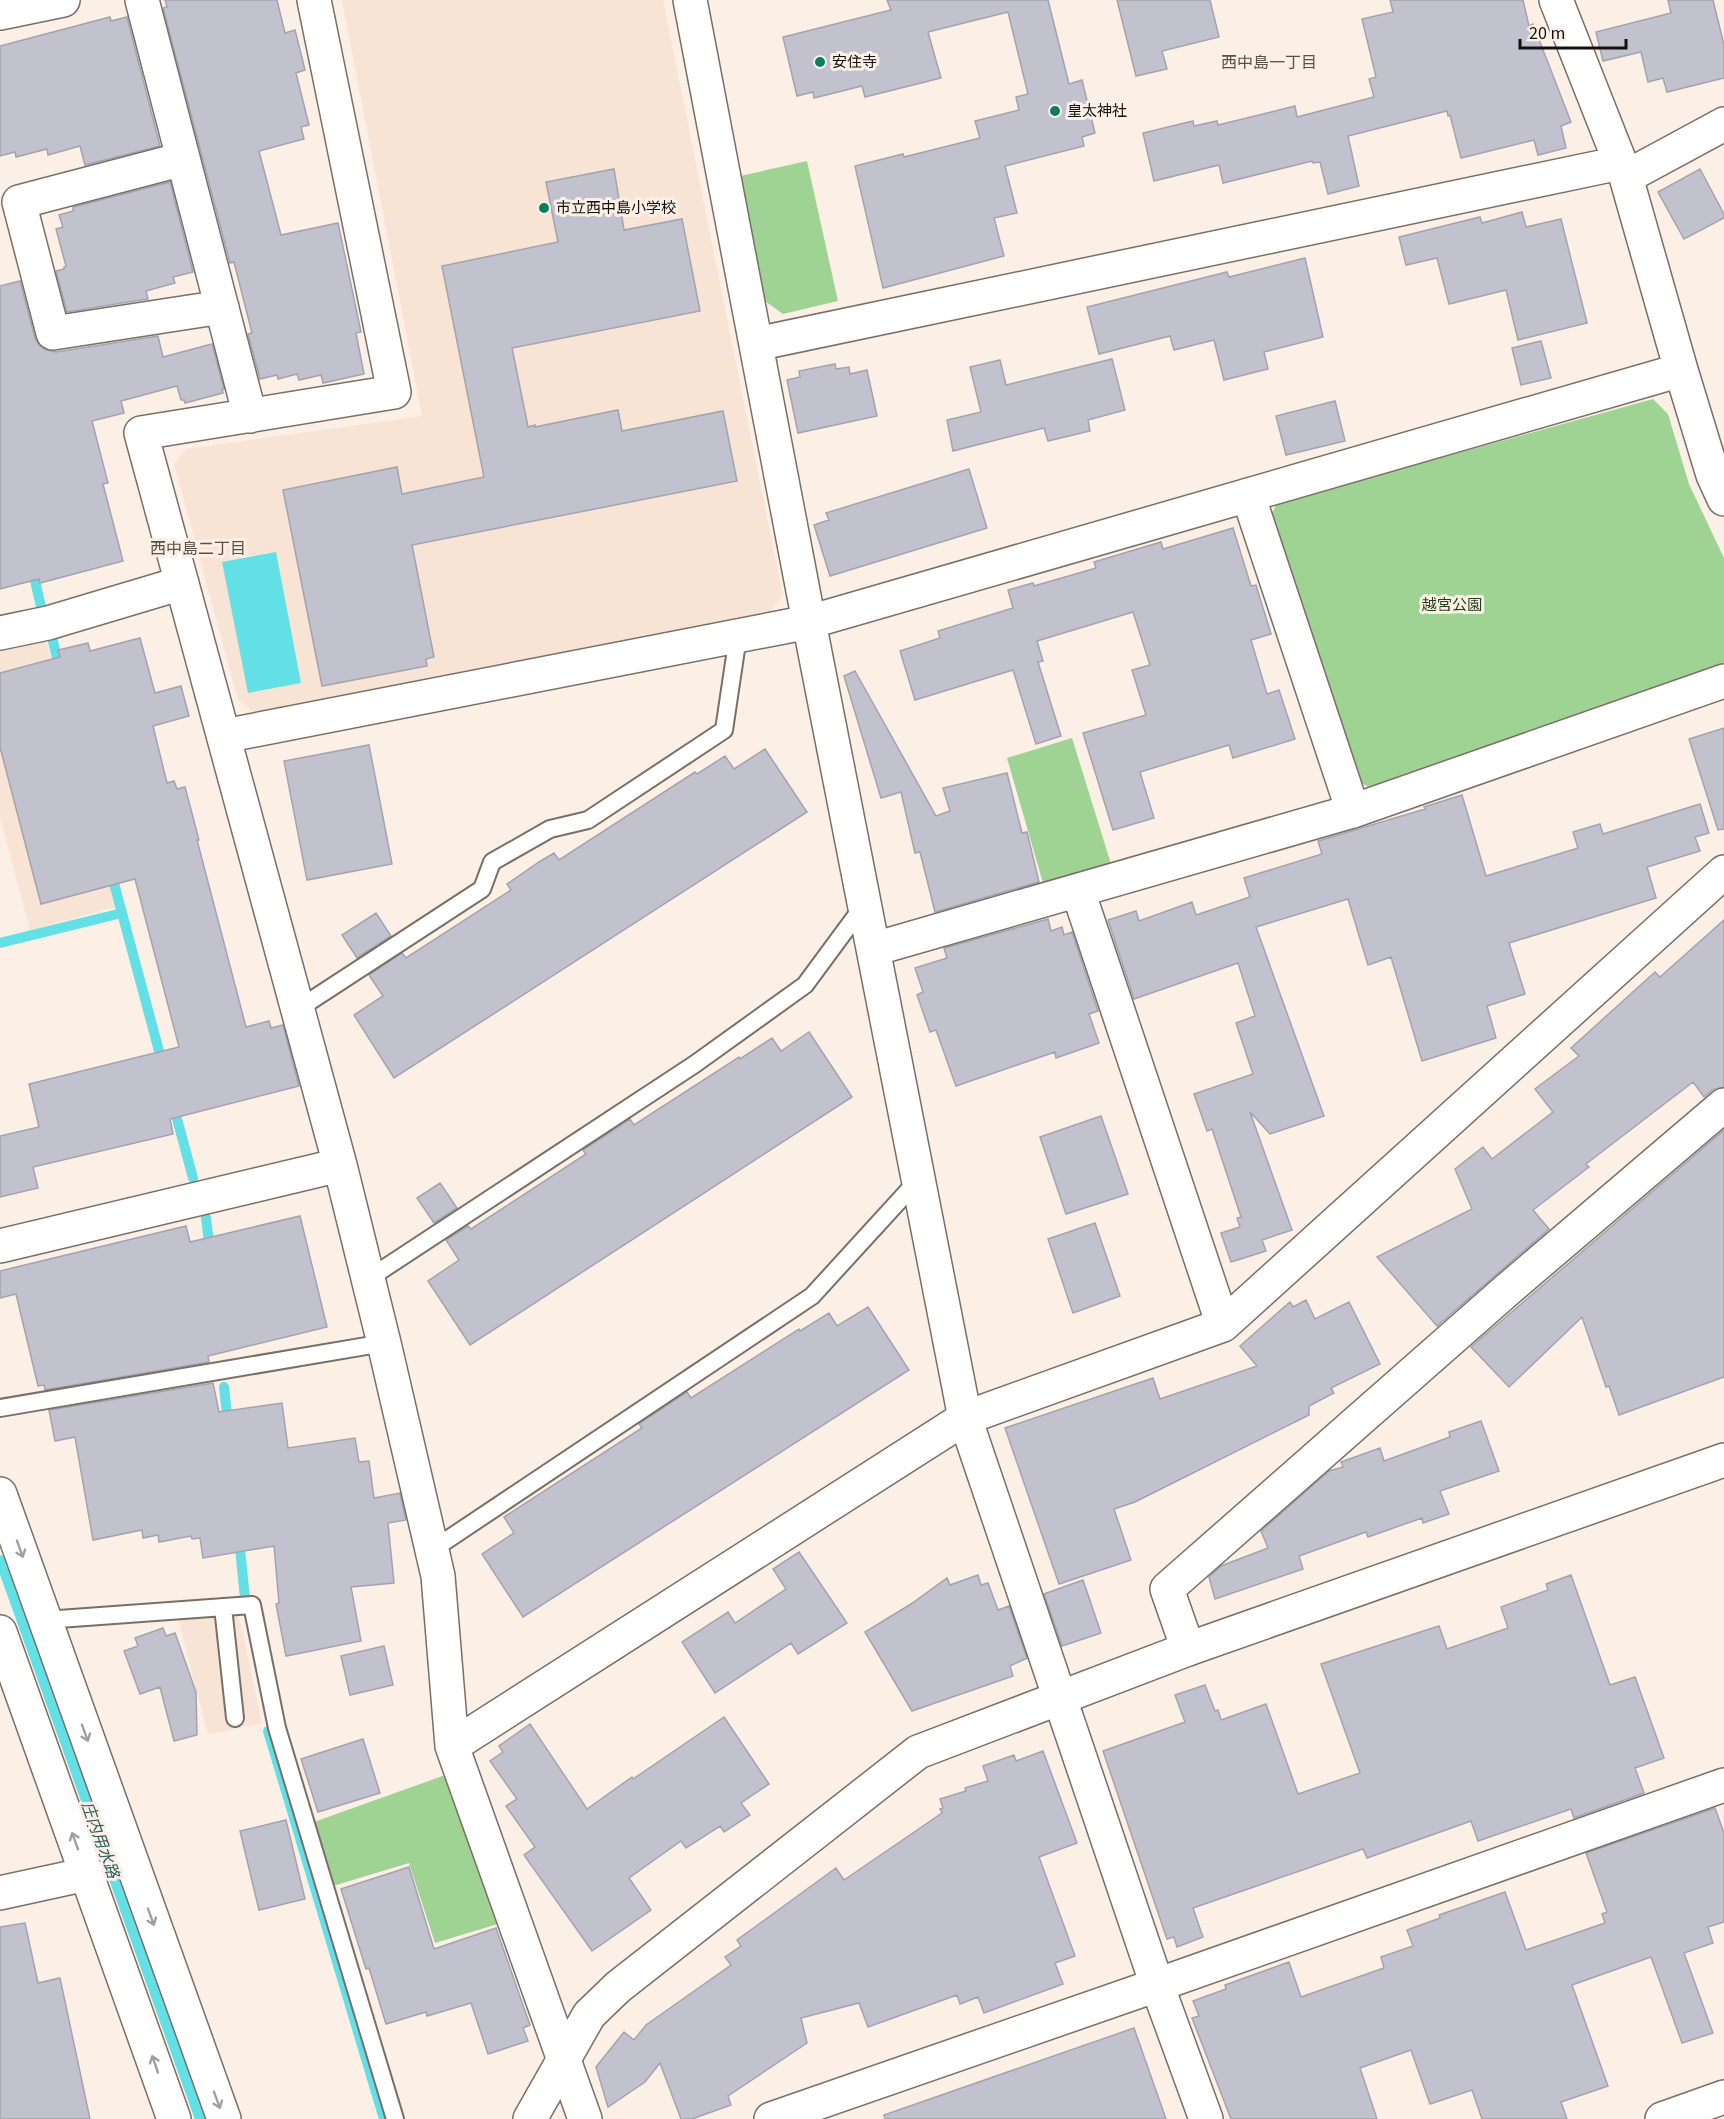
<svg xmlns="http://www.w3.org/2000/svg" width="1724" height="2119" font-family="'Source Sans 3','Noto Sans JP',sans-serif">
  <style>
    .built { fill: #f7e4d5 }
    .green { fill: #9fd393 }
    .water { fill: #63e0e6 }
    .lines { fill: none; stroke-linecap: round; stroke-linejoin: round }
    .stream { stroke: #63e0e6; stroke-width: 10 }
    .building { fill: #c2c2cf; stroke: #a3a3b0; stroke-width: 1.5 }
    .lane-casing { stroke: #7a6f66; stroke-width: 20 }
    .street-casing { stroke: #7a6f66; stroke-width: 36 }
    .secondary-casing { stroke: #7a6f66; stroke-width: 36 }
    .lane { stroke: #fff; stroke-width: 16 }
    .street { stroke: #fff; stroke-width: 33 }
    .secondary { stroke: #fff; stroke-width: 33 }
    .oneway { stroke: #a19f9e }
    .poi-dot { fill: #05805f; stroke: #fcf0e6; stroke-width: 2 }
    .labels { text-anchor: middle; dominant-baseline: central; stroke-width: 6; stroke-linejoin: round; paint-order: stroke }
    .poi-label { font-size: 15px; fill: #14100d; stroke: #fcf0e6; text-anchor: start }
    .park-label { font-size: 15px; fill: #1c4012; stroke: #fcf0e6 }
    .neighbourhood-label { font-size: 16px; fill: #5a5048; stroke: #fcf0e6 }
    .water-label { font-size: 16px; font-style: italic; fill: #285d5f; stroke: #fcf0e6 }
  </style>
  <rect width="100%" height="100%" fill="#fcf0e6"/>
  <path class="built" d="M 342,0 L 663,0 L 783,596 L 767,616 L 259,716 L 238,700 L 174,464 L 186,449 L 422,416 Z
    M 44,633 L 116,907 L 30,930 L 0,818 L 0,644 Z
    M 235,1612 L 241,1624 L 262,1723 L 208,1735 L 177,1615 Z"/>
  <path class="green" d="M 807,161 L 838,301 L 783,314 L 765,301 L 740,176 Z
    M 1653,399 L 1668,414 L 1689,484 L 1724,558 L 1724,663 L 1368,787 L 1353,777 L 1267,523 L 1277,503 Z
    M 1072,738 L 1111,864 L 1043,883 L 1007,758 Z
    M 448,1774 L 501,1923 L 435,1943 L 409,1863 L 333,1886 L 314,1822 Z"/>
  <path class="water" d="M 276,552 L 301,683 L 248,693 L 222,562 Z"/>
  <g class="lines">
    <path class="stream" d="M 32,568 L 42,611
      M 52,637 L 60,671
      M 111,872 L 163,1066
      M 0,943 L 122,913
      M 173,1104 L 193,1178
      M 206,1218 L 210,1251
      M 224,1387 L 228,1425
      M 239,1539 L 245,1598
      M 0,1560 L 200,2119
      M 268,1731 L 384,2119"/>
  </g>
  <path class="building" d="M 165,0 L 277,0 L 285,33 L 295,30 L 305,70 L 296,73 L 309,125 L 301,127 L 304,139 L 259,151 L 281,235 L 338,223 L 361,332 L 356,333 L 364,374 L 323,383 L 321,375 L 299,380 L 297,374 L 278,379 L 277,375 L 260,379 L 248,334 L 252,333 L 234,262 L 230,263 L 163,8 L 167,7 Z
    M 887,0 L 1048,0 L 1069,84 L 1082,80 L 1095,133 L 1082,137 L 1084,146 L 1005,166 L 1017,213 L 994,218 L 1004,256 L 883,288 L 855,166 L 903,154 L 904,157 L 980,138 L 975,121 L 1019,110 L 1016,97 L 1028,94 L 1008,12 L 928,32 L 941,78 L 865,97 L 862,86 L 814,98 L 813,92 L 797,96 L 783,37 L 891,10 Z
    M 1117,0 L 1210,0 L 1219,37 L 1162,51 L 1167,69 L 1136,76 Z
    M 1390,0 L 1523,0 L 1529,26 L 1533,24 L 1571,122 L 1561,126 L 1566,148 L 1538,155 L 1534,140 L 1461,158 L 1450,115 L 1448,116 L 1447,111 L 1348,136 L 1359,186 L 1328,194 L 1320,162 L 1313,163 L 1312,161 L 1223,183 L 1219,165 L 1154,181 L 1143,133 L 1193,121 L 1194,126 L 1217,121 L 1218,125 L 1295,106 L 1297,117 L 1374,97 L 1369,79 L 1376,77 L 1362,19 L 1393,12 Z
    M 1668,0 L 1713,0 L 1724,45 L 1724,78 L 1667,92 L 1663,78 L 1648,82 L 1641,52 L 1603,61 L 1596,32 L 1671,13 Z
    M 110,17 L 111,21 L 127,17 L 160,146 L 85,165 L 80,146 L 48,155 L 47,149 L 16,157 L 15,152 L 0,156 L 0,46 Z
    M 614,169 L 624,230 L 682,219 L 700,311 L 512,348 L 528,427 L 535,425 L 535,427 L 618,410 L 622,431 L 723,411 L 737,481 L 412,545 L 434,657 L 426,659 L 427,666 L 322,686 L 283,490 L 397,467 L 402,494 L 484,477 L 442,266 L 558,242 L 546,182 Z
    M 1700,169 L 1724,214 L 1724,218 L 1684,239 L 1658,192 Z
    M 170,182 L 193,272 L 173,277 L 175,283 L 146,291 L 148,299 L 67,312 L 56,271 L 64,269 L 64,267 L 66,266 L 56,229 L 63,227 L 59,215 L 73,211 L 73,207 Z
    M 1522,212 L 1526,227 L 1561,219 L 1587,323 L 1518,340 L 1506,290 L 1449,304 L 1437,258 L 1406,265 L 1399,237 L 1480,217 L 1482,223 Z
    M 1305,258 L 1323,337 L 1264,352 L 1268,369 L 1224,380 L 1214,340 L 1174,350 L 1170,336 L 1099,354 L 1087,307 L 1227,272 L 1229,277 Z
    M 20,281 L 35,338 L 39,345 L 46,350 L 56,352 L 158,336 L 163,357 L 212,344 L 224,389 L 222,390 L 223,393 L 185,403 L 184,400 L 181,400 L 177,386 L 121,401 L 124,413 L 92,421 L 108,483 L 103,484 L 123,561 L 40,583 L 39,579 L 0,589 L 0,286 Z
    M 1541,341 L 1551,378 L 1521,385 L 1512,348 Z
    M 1112,359 L 1125,410 L 1088,420 L 1090,431 L 1048,441 L 1044,428 L 953,451 L 947,420 L 981,412 L 970,367 L 1000,360 L 1006,385 Z
    M 835,364 L 836,369 L 849,367 L 850,374 L 867,370 L 877,416 L 798,433 L 787,380 L 800,377 L 799,371 Z
    M 1335,401 L 1345,441 L 1286,455 L 1276,416 Z
    M 969,469 L 987,528 L 830,576 L 814,525 L 829,520 L 826,513 Z
    M 1233,528 L 1251,586 L 1256,585 L 1271,634 L 1251,640 L 1267,694 L 1279,690 L 1295,739 L 1233,758 L 1229,745 L 1140,772 L 1154,818 L 1113,830 L 1083,733 L 1146,715 L 1132,670 L 1150,665 L 1133,612 L 1037,641 L 1043,661 L 1038,662 L 1061,736 L 1036,744 L 1013,670 L 915,700 L 900,651 L 940,638 L 938,631 L 1013,608 L 1008,590 L 1033,583 L 1034,586 L 1096,568 L 1094,562 L 1161,542 L 1163,549 Z
    M 140,638 L 155,693 L 181,686 L 189,716 L 153,726 L 167,783 L 174,781 L 177,789 L 185,787 L 199,840 L 197,840 L 246,1027 L 269,1021 L 271,1028 L 283,1025 L 299,1086 L 170,1119 L 173,1134 L 33,1167 L 38,1188 L 0,1197 L 0,1136 L 39,1127 L 29,1084 L 179,1047 L 135,879 L 41,904 L 0,747 L 0,673 L 60,657 L 58,650 L 88,643 L 90,651 Z
    M 855,671 L 936,816 L 950,811 L 943,788 L 1007,773 L 1022,833 L 1027,832 L 1039,882 L 935,912 L 920,852 L 915,853 L 901,792 L 881,798 L 844,676 Z
    M 1724,728 L 1724,829 L 1718,830 L 1689,739 Z
    M 369,745 L 392,864 L 307,880 L 284,761 Z
    M 765,749 L 807,812 L 394,1078 L 354,1015 L 383,996 L 369,975 L 402,953 L 406,958 L 511,890 L 507,884 L 539,862 L 554,853 L 559,860 L 695,772 L 697,774 L 725,756 L 734,769 Z
    M 1462,795 L 1486,876 L 1578,848 L 1573,832 L 1600,824 L 1603,834 L 1700,804 L 1709,833 L 1695,837 L 1700,851 L 1647,867 L 1656,898 L 1509,943 L 1525,994 L 1487,1006 L 1496,1038 L 1422,1061 L 1391,957 L 1368,965 L 1348,899 L 1256,927 L 1324,1116 L 1270,1134 L 1250,1112 L 1292,1230 L 1262,1240 L 1266,1251 L 1231,1262 L 1221,1233 L 1240,1227 L 1237,1218 L 1241,1217 L 1212,1129 L 1207,1131 L 1194,1094 L 1253,1074 L 1236,1023 L 1255,1016 L 1238,963 L 1134,999 L 1108,920 L 1136,911 L 1139,921 L 1192,902 L 1196,915 L 1250,897 L 1244,878 L 1322,854 L 1318,841 L 1425,809 L 1424,807 Z
    M 376,913 L 391,936 L 357,958 L 342,935 Z
    M 1048,919 L 1051,931 L 1062,927 L 1064,935 L 1072,932 L 1098,1011 L 1089,1014 L 1099,1043 L 1056,1058 L 1055,1052 L 956,1086 L 936,1030 L 930,1032 L 917,995 L 923,992 L 915,968 L 947,958 L 944,948 Z
    M 1724,920 L 1724,1087 L 1712,1090 L 1704,1097 L 1693,1082 L 1586,1164 L 1589,1167 L 1533,1210 L 1549,1229 L 1437,1326 L 1377,1257 L 1472,1209 L 1455,1169 L 1483,1147 L 1492,1159 L 1553,1112 L 1535,1089 L 1579,1056 L 1571,1048 L 1655,972 L 1660,977 Z
    M 809,1032 L 852,1097 L 470,1345 L 428,1281 L 459,1260 L 446,1240 L 468,1226 L 471,1229 L 586,1154 L 583,1150 L 630,1119 L 634,1125 L 739,1057 L 740,1059 L 772,1038 L 781,1051 Z
    M 1101,1116 L 1128,1194 L 1066,1214 L 1040,1137 Z
    M 1724,1130 L 1724,1377 L 1619,1415 L 1609,1386 L 1606,1387 L 1582,1317 L 1509,1387 L 1471,1347 Z
    M 440,1183 L 457,1208 L 434,1223 L 417,1198 Z
    M 300,1216 L 327,1327 L 208,1356 L 209,1362 L 45,1390 L 44,1385 L 38,1386 L 16,1294 L 0,1298 L 0,1271 L 186,1226 L 190,1242 Z
    M 1095,1223 L 1120,1296 L 1073,1313 L 1048,1239 Z
    M 1306,1300 L 1315,1319 L 1349,1302 L 1380,1364 L 1331,1388 L 1334,1393 L 1309,1406 L 1309,1415 L 1135,1502 L 1114,1509 L 1131,1560 L 1059,1584 L 1005,1428 L 1153,1378 L 1160,1399 L 1257,1366 L 1240,1346 L 1290,1302 L 1293,1307 Z
    M 868,1307 L 909,1370 L 523,1617 L 482,1554 L 514,1533 L 504,1517 L 642,1428 L 639,1424 L 687,1392 L 691,1398 L 799,1329 L 800,1331 L 829,1313 L 837,1326 Z
    M 213,1383 L 219,1412 L 282,1403 L 288,1448 L 355,1438 L 359,1462 L 369,1461 L 374,1498 L 400,1493 L 406,1520 L 388,1523 L 394,1583 L 351,1587 L 361,1641 L 286,1656 L 276,1604 L 279,1603 L 274,1546 L 203,1558 L 200,1538 L 192,1539 L 191,1536 L 159,1542 L 158,1535 L 143,1538 L 142,1530 L 93,1540 L 75,1437 L 55,1441 L 49,1410 Z
    M 1481,1421 L 1499,1471 L 1440,1491 L 1449,1514 L 1423,1523 L 1422,1518 L 1368,1537 L 1366,1532 L 1299,1556 L 1303,1569 L 1215,1599 L 1209,1577 L 1221,1566 L 1268,1548 L 1261,1531 L 1329,1471 L 1343,1467 L 1341,1462 L 1380,1448 L 1384,1461 L 1450,1437 L 1449,1432 Z
    M 799,1552 L 847,1623 L 798,1654 L 791,1643 L 715,1693 L 682,1642 L 728,1612 L 735,1623 L 786,1589 L 773,1569 Z
    M 978,1575 L 981,1585 L 988,1583 L 998,1610 L 1009,1606 L 1027,1658 L 1010,1666 L 1013,1676 L 912,1711 L 865,1632 L 911,1604 L 947,1578 L 950,1585 Z
    M 1571,1575 L 1610,1685 L 1635,1677 L 1664,1758 L 1635,1768 L 1644,1793 L 1574,1818 L 1571,1809 L 1478,1841 L 1471,1821 L 1367,1858 L 1363,1849 L 1193,1908 L 1203,1937 L 1177,1947 L 1174,1937 L 1167,1939 L 1103,1751 L 1185,1722 L 1175,1695 L 1205,1685 L 1215,1711 L 1218,1710 L 1221,1720 L 1266,1704 L 1298,1794 L 1360,1773 L 1321,1664 L 1439,1626 L 1447,1649 L 1508,1628 L 1501,1607 L 1548,1590 L 1546,1584 Z
    M 1083,1580 L 1101,1633 L 1062,1646 L 1044,1594 Z
    M 163,1628 L 166,1636 L 175,1633 L 196,1692 L 197,1735 L 174,1741 L 160,1687 L 140,1694 L 124,1651 L 138,1646 L 135,1638 Z
    M 384,1646 L 393,1685 L 350,1695 L 341,1656 Z
    M 724,1717 L 769,1784 L 741,1803 L 750,1815 L 724,1832 L 720,1826 L 686,1848 L 681,1841 L 629,1878 L 651,1910 L 592,1951 L 524,1855 L 535,1847 L 506,1806 L 517,1799 L 490,1761 L 503,1752 L 499,1746 L 530,1724 L 587,1809 L 632,1777 L 633,1779 Z
    M 363,1739 L 380,1793 L 318,1812 L 301,1759 Z
    M 1043,1751 L 1077,1843 L 1039,1857 L 1075,1956 L 1055,1963 L 1063,1984 L 984,2013 L 978,1997 L 960,2004 L 957,1995 L 868,2027 L 859,2003 L 801,2018 L 807,2043 L 728,2096 L 731,2105 L 692,2119 L 681,2119 L 660,2063 L 645,2082 L 608,2107 L 596,2067 L 624,2032 L 634,2040 L 646,2025 L 731,1965 L 725,1957 L 741,1946 L 737,1940 L 836,1868 L 844,1880 L 942,1813 L 940,1809 L 943,1808 L 940,1799 L 966,1791 L 965,1788 L 988,1781 L 983,1766 L 1014,1755 L 1016,1761 Z
    M 1715,1808 L 1724,1833 L 1724,1922 L 1708,1927 L 1713,1943 L 1684,1953 L 1713,2033 L 1682,2043 L 1651,1957 L 1572,1985 L 1608,2086 L 1561,2102 L 1567,2119 L 1482,2119 L 1472,2090 L 1430,2104 L 1411,2050 L 1360,2068 L 1377,2119 L 1231,2119 L 1192,2018 L 1199,2016 L 1193,2001 L 1226,1989 L 1225,1985 L 1289,1962 L 1301,1997 L 1384,1968 L 1381,1957 L 1413,1946 L 1407,1930 L 1440,1918 L 1439,1915 L 1505,1892 L 1526,1950 L 1605,1923 L 1602,1914 L 1607,1912 L 1586,1853 Z
    M 286,1820 L 305,1899 L 259,1910 L 240,1831 Z
    M 409,1867 L 434,1949 L 496,1928 L 530,2025 L 523,2028 L 528,2041 L 488,2054 L 471,2003 L 427,2016 L 426,2012 L 386,2024 L 369,1968 L 366,1969 L 341,1889 Z
    M 25,1923 L 38,1983 L 60,1978 L 90,2119 L 0,2119 L 0,1927 Z
    M 1134,2028 L 1166,2119 L 885,2119 L 884,2115 Z"/>
  <g class="lines">
    <g class="lane-casing">
      <path id="lane" d="M 298,1009 L 482,889 L 492,862 L 550,829 L 588,820 L 724,730 L 738,636
        M 368,1279 L 695,1064 L 805,985 L 864,905
        M 0,1408 L 384,1343
        M 432,1550 L 812,1296 L 918,1180
        M 223,1607 L 235,1718
        M 45,1620 L 252,1605 L 277,1728 L 395,2119"/>
    </g>
    <g class="street-casing">
      <path id="street" d="M 142,0 L 250,416
        M 314,0 L 394,392 L 141,433 L 340,1165 L 384,1343 L 438,1576 L 452,1746 L 585,2119
        M 690,0 L 809,622 L 965,1418 L 1157,1985 L 1206,2119
        M 1556,0 L 1626,177 L 1681,370 L 1713,475 L 1724,499
        M 0,13 L 63,0
        M 183,159 L 19,202 L 53,333 L 222,307
        M 1626,177 L 1724,124
        M 756,344 L 1620,163
        M 1248,495 L 1353,811
        M 0,633 L 48,623 L 182,583
        M 224,736 L 809,622 L 1681,370
        M 1078,891 L 1223,1325
        M 874,949 L 1353,811 L 1724,681
        M 0,1246 L 340,1165
        M 1188,1649 L 1167,1589 L 1507,1290 L 1724,1105
        M 452,1746 L 965,1418 L 1223,1325 L 1724,872
        M 0,1893 L 87,1874
        M 771,2119 L 1157,1985 L 1724,1785
        M 1662,2119 L 1724,2097"/>
    </g>
    <g class="secondary-casing">
      <path id="secondary" d="M 0,1494 L 224,2119
        M 0,1632 L 174,2119
        M 530,2119 L 589,2015 L 618,1987 L 918,1752 L 1188,1649 L 1724,1460"/>
    </g>
    <use href="#lane" class="lane"/>
    <use href="#street" class="street"/>
    <use href="#secondary" class="secondary"/>
  </g>
  <defs><path id="oneway-shaft" d="M-6 0H5M1.5-3L5.5 0L1.5 3" fill="none" stroke-width="1.6" stroke-linecap="round" stroke-linejoin="round" transform="scale(1.5)"/></defs>
  <g class="oneway">
    <use href="#oneway-shaft" transform="translate(20 1549) rotate(70)"/>
    <use href="#oneway-shaft" transform="translate(85 1733) rotate(70)"/>
    <use href="#oneway-shaft" transform="translate(75 1841) rotate(-110)"/>
    <use href="#oneway-shaft" transform="translate(151 1917) rotate(70)"/>
    <use href="#oneway-shaft" transform="translate(155 2064) rotate(-109)"/>
    <use href="#oneway-shaft" transform="translate(217 2100) rotate(70)"/>
  </g>
  <g class="poi-dot">
    <circle cx="820" cy="62" r="6"/>
    <circle cx="1055" cy="111" r="6"/>
    <circle cx="544" cy="208" r="6"/>
  </g>
  <g class="labels">
    <g class="poi-label">
      <text x="832" y="62">安住寺</text>
      <text x="1067" y="111">皇太神社</text>
      <text x="556" y="208">市立西中島小学校</text>
    </g>
    <g class="park-label">
      <text x="1452" y="605">越宮公園</text>
    </g>
    <g class="neighbourhood-label">
      <text x="1269" y="63">西中島一丁目</text>
      <text x="198" y="549">西中島二丁目</text>
    </g>
    <g class="water-label">
      <text transform="translate(100 1840) rotate(70)">庄内用水路</text>
    </g>
  </g>
  <path d="M1520 39v9h106v-9" fill="none" stroke="#14100d" stroke-width="3"/>
  <text x="1529" y="39" font-size="18" fill="#14100d" stroke="#fcf0e6" stroke-width="4.5" paint-order="stroke">20 m</text>
</svg>
